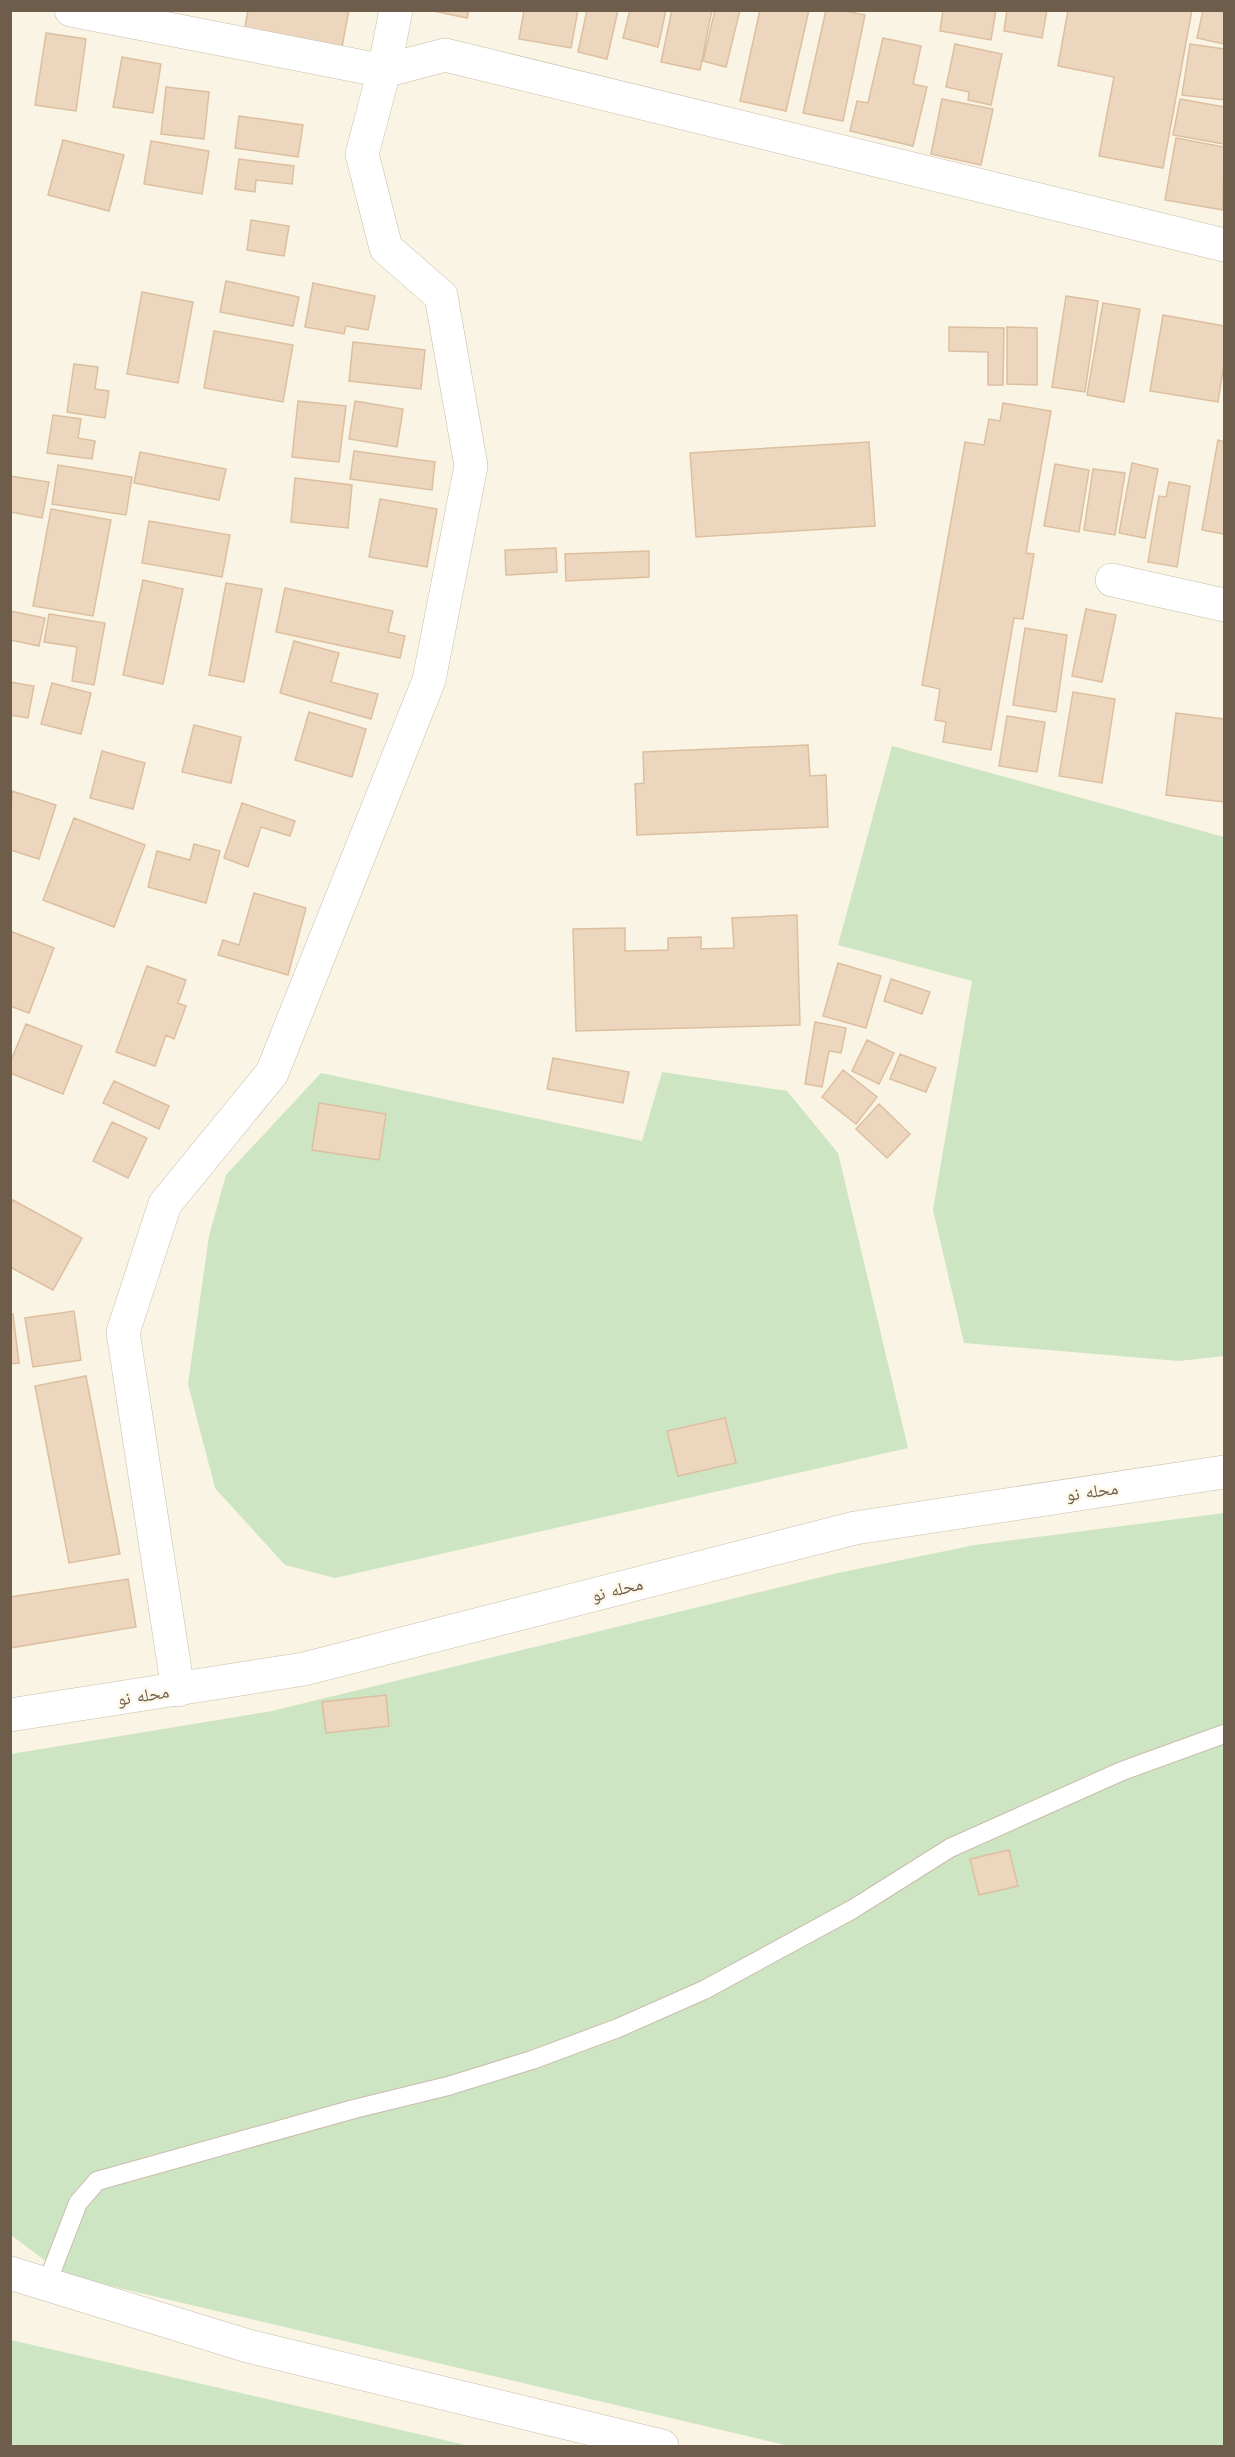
<svg xmlns="http://www.w3.org/2000/svg" width="1235" height="2457" font-family="'Work Sans','Noto Naskh Arabic',sans-serif">
  <style>
    .green { fill: #cde5c3 }
    .building { fill: #ecd6be; stroke: #ddbfa0; stroke-width: 1.5 }
    .lines { fill: none; stroke-linecap: round; stroke-linejoin: round }
    .lane-casing { stroke: #c9bcab; stroke-width: 20 }
    .street-casing { stroke: #c9bcab; stroke-width: 34 }
    .secondary-casing { stroke: #ccbdaa; stroke-width: 34 }
    .lane { stroke: #fff; stroke-width: 18 }
    .street { stroke: #fff; stroke-width: 33 }
    .secondary { stroke: #fff; stroke-width: 33 }
    .labels { text-anchor: middle; dominant-baseline: central; stroke-width: 5; stroke-linejoin: round; paint-order: stroke }
    .street-label { font-size: 18px; fill: #6f5d4c; stroke: #fdf8e9 }
  </style>
  <rect width="100%" height="100%" fill="#f9f4e3"/>
  <path class="green" d="M 892,746 L 1224,837 L 1224,1356 L 1179,1361 L 964,1343 L 933,1210 L 972,981 L 838,945 Z
    M 662,1072 L 787,1091 L 838,1153 L 908,1448 L 335,1578 L 285,1565 L 215,1488 L 188,1384 L 209,1236 L 226,1175 L 321,1073 L 642,1141 Z
    M 1224,1513 L 1224,2446 L 790,2446 L 64,2275 L 11,2235 L 11,1754 L 272,1711 L 838,1573 L 975,1545 Z
    M 10,2340 L 11,2340 L 470,2446 L 11,2446 Z"/>
  <path class="building" d="M 248,10 L 349,10 L 341,52 L 244,33 Z
    M 429,10 L 469,10 L 467,18 Z
    M 524,10 L 578,10 L 571,48 L 519,39 Z
    M 587,10 L 618,10 L 607,59 L 578,52 Z
    M 630,10 L 666,10 L 658,47 L 623,38 Z
    M 672,10 L 712,10 L 700,70 L 661,62 Z
    M 715,10 L 740,10 L 726,67 L 703,61 Z
    M 760,10 L 809,10 L 786,111 L 740,101 Z
    M 826,10 L 841,10 L 865,15 L 843,121 L 803,113 Z
    M 943,10 L 996,10 L 991,40 L 940,31 Z
    M 1007,10 L 1047,10 L 1042,38 L 1004,31 Z
    M 1068,10 L 1192,10 L 1163,168 L 1099,156 L 1114,77 L 1058,66 Z
    M 1203,10 L 1224,10 L 1224,44 L 1197,38 Z
    M 46,33 L 86,39 L 76,111 L 35,105 Z
    M 883,38 L 921,46 L 913,84 L 927,87 L 913,146 L 850,131 L 857,101 L 868,103 Z
    M 955,44 L 1002,54 L 991,105 L 968,100 L 969,92 L 946,87 Z
    M 1190,44 L 1224,49 L 1224,100 L 1182,95 Z
    M 122,57 L 161,64 L 153,113 L 113,107 Z
    M 166,87 L 209,92 L 204,139 L 161,134 Z
    M 942,99 L 993,109 L 981,165 L 931,154 Z
    M 1180,99 L 1224,107 L 1224,144 L 1173,135 Z
    M 239,116 L 303,125 L 298,157 L 235,148 Z
    M 1176,138 L 1224,147 L 1223,210 L 1165,200 Z
    M 63,140 L 124,155 L 109,211 L 48,195 Z
    M 151,141 L 209,151 L 202,194 L 144,184 Z
    M 239,159 L 294,166 L 292,184 L 256,180 L 255,192 L 235,189 Z
    M 251,220 L 289,226 L 284,256 L 247,250 Z
    M 226,281 L 299,297 L 293,326 L 220,312 Z
    M 313,283 L 375,296 L 368,330 L 346,326 L 344,334 L 305,327 Z
    M 142,292 L 193,302 L 178,383 L 127,374 Z
    M 1066,296 L 1098,301 L 1085,392 L 1052,387 Z
    M 1103,303 L 1140,309 L 1124,402 L 1087,395 Z
    M 1163,315 L 1224,326 L 1224,363 L 1218,402 L 1150,391 Z
    M 949,327 L 1004,328 L 1003,385 L 988,385 L 988,352 L 949,351 Z
    M 1007,327 L 1037,328 L 1037,385 L 1007,384 Z
    M 214,331 L 293,345 L 283,402 L 204,388 Z
    M 353,342 L 425,350 L 421,389 L 349,381 Z
    M 74,364 L 98,367 L 95,389 L 109,391 L 105,418 L 67,412 Z
    M 298,401 L 346,406 L 339,462 L 292,457 Z
    M 355,401 L 403,409 L 397,447 L 349,439 Z
    M 1003,403 L 1051,411 L 1026,553 L 1034,554 L 1023,619 L 1014,618 L 991,750 L 943,742 L 946,722 L 935,720 L 940,689 L 922,685 L 965,442 L 984,445 L 989,419 L 1000,421 Z
    M 53,415 L 81,419 L 78,438 L 95,441 L 92,459 L 47,453 Z
    M 1218,440 L 1224,442 L 1224,534 L 1202,530 Z
    M 869,442 L 875,526 L 696,537 L 690,453 Z
    M 354,451 L 435,462 L 432,490 L 350,479 Z
    M 140,452 L 226,469 L 219,500 L 134,483 Z
    M 1132,463 L 1158,469 L 1145,538 L 1119,533 Z
    M 1055,464 L 1089,470 L 1079,532 L 1044,526 Z
    M 58,465 L 132,477 L 126,515 L 52,504 Z
    M 1093,469 L 1125,473 L 1115,535 L 1084,530 Z
    M 10,476 L 49,482 L 42,518 L 10,512 Z
    M 295,478 L 352,485 L 348,528 L 291,522 Z
    M 1169,482 L 1190,486 L 1177,567 L 1148,562 L 1159,496 L 1166,497 Z
    M 380,499 L 437,509 L 427,567 L 369,557 Z
    M 51,509 L 111,520 L 93,616 L 33,606 Z
    M 149,521 L 230,535 L 222,577 L 142,563 Z
    M 556,548 L 557,572 L 506,575 L 505,550 Z
    M 649,551 L 649,577 L 566,581 L 565,554 Z
    M 143,580 L 183,589 L 163,684 L 123,675 Z
    M 226,583 L 262,589 L 244,682 L 209,675 Z
    M 285,588 L 393,611 L 388,632 L 405,636 L 400,658 L 276,632 Z
    M 1086,609 L 1116,615 L 1102,682 L 1072,676 Z
    M 10,611 L 45,618 L 39,646 L 10,640 Z
    M 49,614 L 105,623 L 94,685 L 72,681 L 77,647 L 44,642 Z
    M 1025,628 L 1067,635 L 1056,712 L 1013,705 Z
    M 294,641 L 339,653 L 331,682 L 378,694 L 371,719 L 280,693 Z
    M 10,682 L 34,686 L 28,718 L 10,715 Z
    M 52,683 L 91,693 L 81,734 L 41,724 Z
    M 1073,692 L 1115,699 L 1102,783 L 1059,776 Z
    M 309,712 L 366,729 L 352,777 L 295,760 Z
    M 1176,713 L 1224,719 L 1224,802 L 1166,795 Z
    M 1007,716 L 1045,722 L 1037,772 L 999,766 Z
    M 194,725 L 241,737 L 231,783 L 182,772 Z
    M 808,745 L 810,776 L 826,775 L 828,827 L 637,835 L 635,784 L 644,783 L 643,752 Z
    M 102,751 L 145,763 L 133,809 L 90,798 Z
    M 12,791 L 56,805 L 39,859 L 10,850 Z
    M 242,803 L 295,821 L 290,836 L 261,827 L 248,867 L 224,858 Z
    M 74,818 L 145,845 L 114,927 L 43,900 Z
    M 194,844 L 220,851 L 206,903 L 148,887 L 157,851 L 190,860 Z
    M 254,893 L 306,908 L 288,975 L 218,955 L 223,940 L 239,945 Z
    M 797,915 L 800,1025 L 576,1031 L 573,929 L 625,928 L 625,951 L 668,950 L 668,938 L 701,937 L 701,949 L 734,948 L 732,918 Z
    M 10,931 L 54,948 L 29,1013 L 10,1006 Z
    M 838,963 L 881,976 L 866,1028 L 823,1016 Z
    M 147,966 L 186,980 L 178,1003 L 186,1006 L 174,1039 L 166,1035 L 155,1066 L 116,1052 Z
    M 891,979 L 930,992 L 922,1014 L 884,1001 Z
    M 815,1022 L 846,1028 L 841,1053 L 829,1051 L 822,1087 L 805,1084 Z
    M 26,1024 L 82,1046 L 63,1094 L 10,1073 L 10,1063 Z
    M 867,1040 L 894,1053 L 879,1084 L 852,1071 Z
    M 900,1054 L 936,1068 L 926,1092 L 890,1079 Z
    M 553,1058 L 629,1072 L 623,1103 L 547,1089 Z
    M 843,1070 L 877,1097 L 856,1124 L 822,1097 Z
    M 114,1081 L 169,1106 L 159,1129 L 103,1103 Z
    M 319,1103 L 386,1114 L 379,1160 L 312,1150 Z
    M 879,1104 L 910,1134 L 887,1158 L 856,1129 Z
    M 112,1122 L 147,1138 L 128,1178 L 93,1161 Z
    M 13,1200 L 82,1238 L 53,1290 L 10,1267 L 10,1204 Z
    M 74,1311 L 81,1360 L 33,1367 L 25,1318 Z
    M 13,1314 L 19,1363 L 10,1364 L 10,1315 Z
    M 86,1376 L 120,1554 L 69,1563 L 35,1386 Z
    M 725,1418 L 736,1463 L 678,1476 L 667,1431 Z
    M 128,1579 L 136,1627 L 10,1648 L 10,1597 Z
    M 386,1695 L 389,1726 L 326,1733 L 322,1702 Z
    M 1009,1850 L 1018,1886 L 979,1895 L 970,1859 Z"/>
  <g class="lines">
    <g class="lane-casing">
      <path id="lane" d="M 47,2283 L 78,2203 L 97,2181 L 354,2109 L 448,2086 L 532,2060 L 618,2028 L 704,1990 L 853,1909 L 950,1848 L 1122,1771 L 1224,1734"/>
    </g>
    <g class="street-casing">
      <path id="street" d="M 71,10 L 384,71 L 396,10
        M 1112,580 L 1224,605
        M 178,1690 L 123,1332 L 165,1204 L 272,1073 L 429,680 L 471,466 L 441,296 L 386,248 L 362,154 L 384,71 L 445,55 L 1224,245
        M 10,2273 L 248,2346 L 662,2446"/>
    </g>
    <g class="secondary-casing">
      <path id="secondary" d="M 10,1715 L 304,1669 L 855,1528 L 1224,1472"/>
    </g>
    <use href="#lane" class="lane"/>
    <use href="#street" class="street"/>
    <use href="#secondary" class="secondary"/>
  </g>
  <g class="labels">
    <g class="street-label">
      <text transform="translate(1092 1491) rotate(-8)">محله نو</text>
      <text transform="translate(617 1589) rotate(-14)">محله نو</text>
      <text transform="translate(143 1695) rotate(-9)">محله نو</text>
    </g>
  </g>
  <rect width="1235" height="2457" fill="none" stroke="#6f5d4c" stroke-width="24"/>
</svg>
